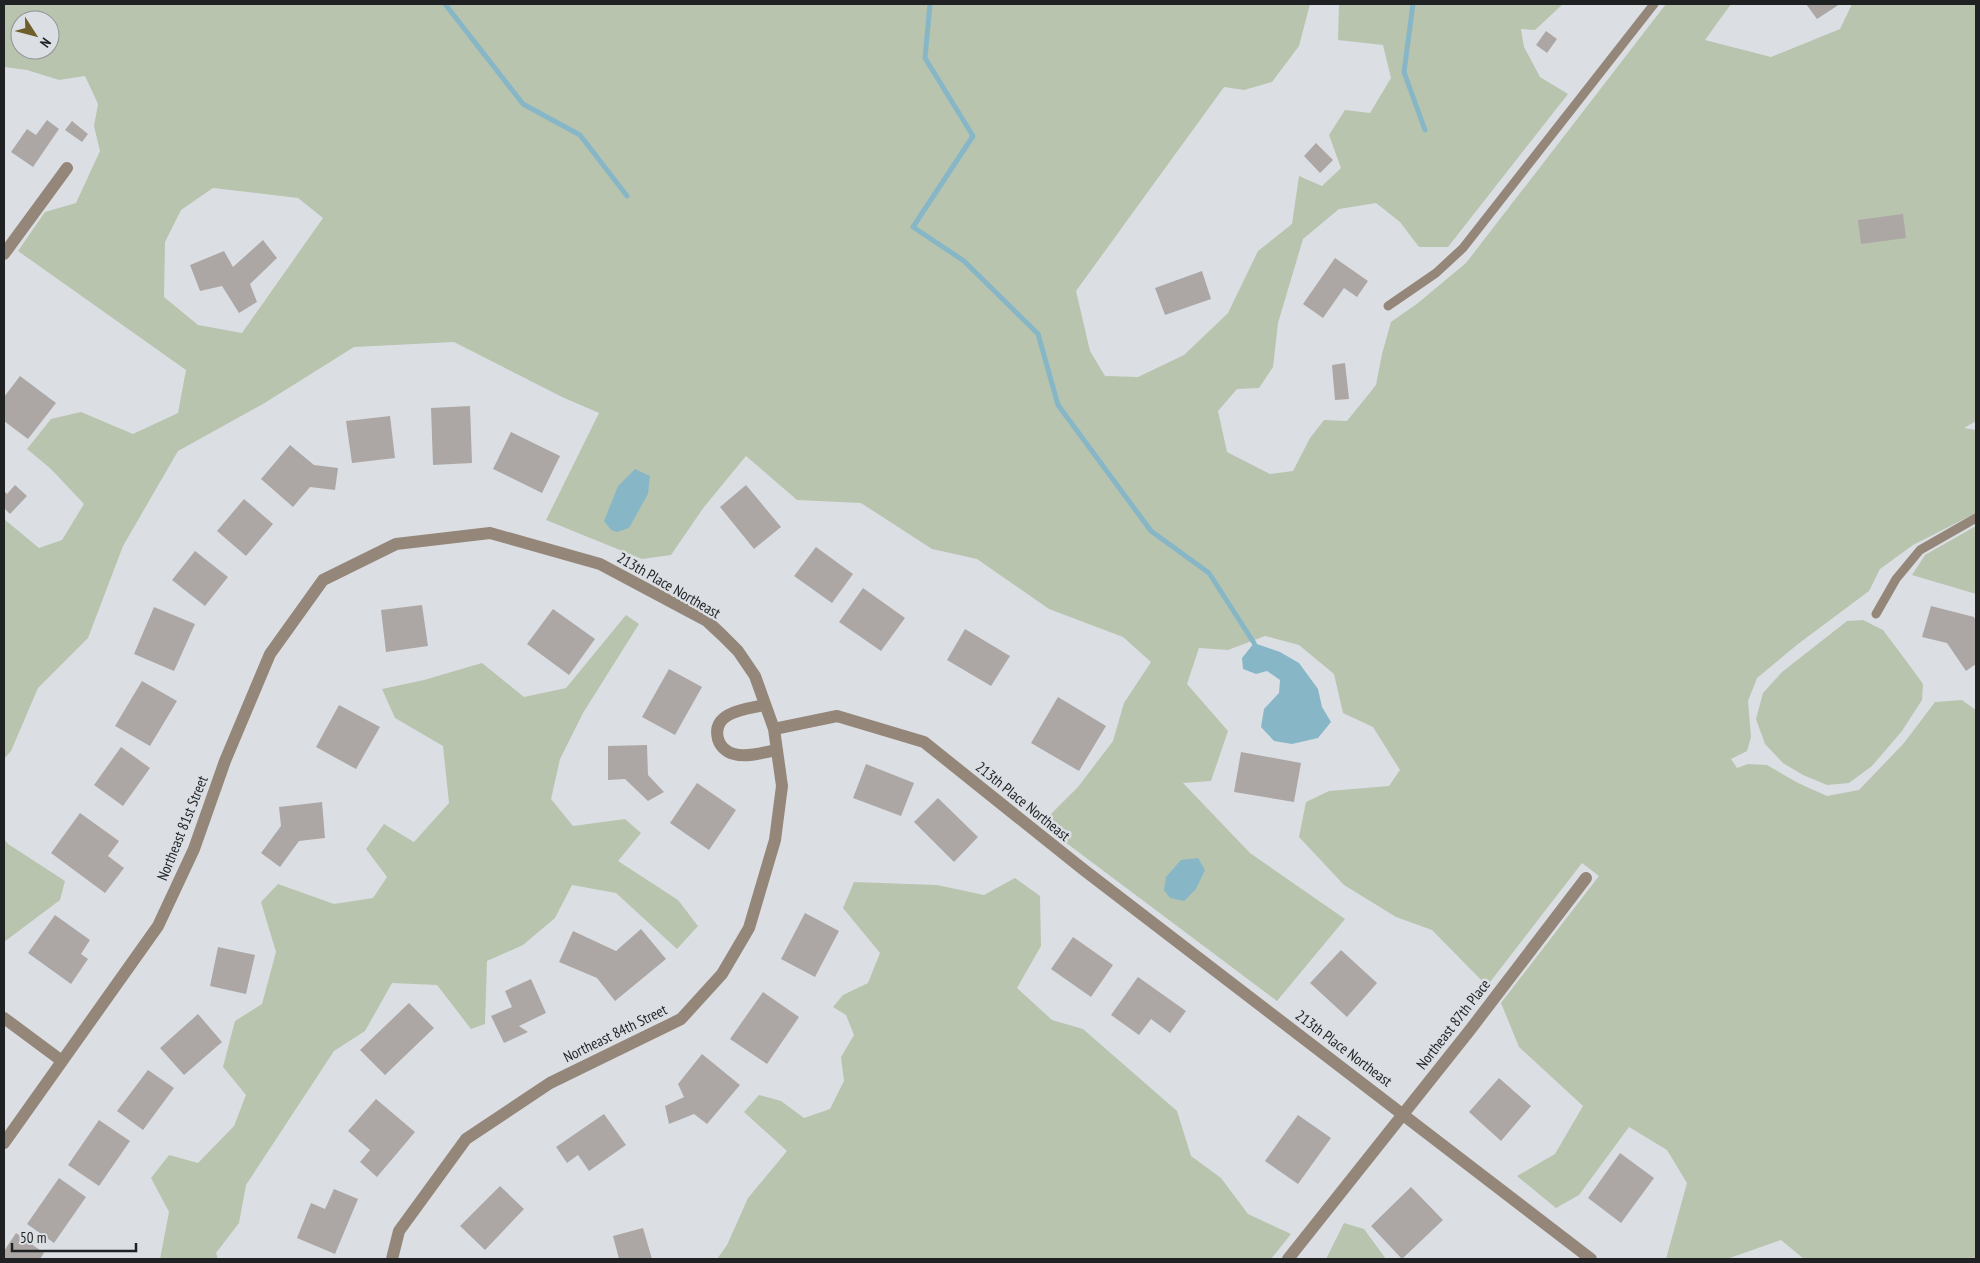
<svg xmlns="http://www.w3.org/2000/svg" width="1980" height="1263" font-family="'PT Sans Narrow',sans-serif">
  <style>
    .green { fill: #b8c4ae; fill-rule: evenodd }
    .water { fill: #87b7c7 }
    .lines { fill: none; stroke-linecap: round; stroke-linejoin: round }
    .stream { stroke: #87b7c7; stroke-width: 5 }
    .building { fill: #aca7a4 }
    .lane { stroke: #94877a; stroke-width: 9 }
    .street { stroke: #94877a; stroke-width: 12 }
    .labels { text-anchor: middle; dominant-baseline: central; stroke-width: 5; stroke-linejoin: round; paint-order: stroke }
    .street-label { font-size: 15px; fill: #1f2122; stroke: #dbdfe4 }
  </style>
  <rect width="100%" height="100%" fill="#dbdfe4"/>
  <path class="green" d="M 4,4 L 1310,4 L 1299,46 L 1272,82 L 1244,90 L 1224,87 L 1076,291 L 1090,351 L 1105,376 L 1138,377 L 1184,355 L 1228,313 L 1258,251 L 1292,224 L 1299,176 L 1322,186 L 1341,168 L 1329,135 L 1345,110 L 1370,113 L 1391,78 L 1383,45 L 1338,40 L 1339,4 L 1563,4 L 1535,30 L 1521,29 L 1524,47 L 1540,77 L 1568,94 L 1448,247 L 1419,247 L 1400,222 L 1376,203 L 1339,209 L 1303,239 L 1278,323 L 1273,367 L 1259,388 L 1237,389 L 1218,411 L 1227,452 L 1270,474 L 1293,471 L 1310,438 L 1324,420 L 1347,421 L 1376,385 L 1382,354 L 1391,322 L 1418,303 L 1466,263 L 1666,4 L 1731,4 L 1705,40 L 1771,57 L 1840,29 L 1852,4 L 1976,4 L 1976,421 L 1964,428 L 1976,430 L 1976,513 L 1913,545 L 1880,569 L 1869,591 L 1798,644 L 1757,678 L 1748,701 L 1751,737 L 1747,751 L 1731,759 L 1737,768 L 1748,764 L 1767,765 L 1798,783 L 1827,796 L 1859,790 L 1904,743 L 1935,702 L 1962,700 L 1976,710 L 1976,1259 L 1804,1259 L 1781,1240 L 1727,1259 L 1666,1259 L 1687,1183 L 1667,1150 L 1629,1127 L 1579,1195 L 1556,1208 L 1517,1176 L 1555,1154 L 1583,1106 L 1519,1047 L 1501,1003 L 1599,876 L 1582,863 L 1487,986 L 1432,930 L 1396,917 L 1344,885 L 1299,837 L 1306,802 L 1329,791 L 1389,786 L 1400,770 L 1373,727 L 1343,713 L 1334,674 L 1299,645 L 1265,636 L 1228,650 L 1199,648 L 1187,684 L 1228,731 L 1211,781 L 1183,783 L 1250,853 L 1345,919 L 1277,1001 L 1041,824 L 1078,787 L 1113,741 L 1124,703 L 1151,662 L 1123,637 L 1049,609 L 977,559 L 932,549 L 861,503 L 797,500 L 746,456 L 704,507 L 671,555 L 642,559 L 546,520 L 599,413 L 562,397 L 454,342 L 354,347 L 263,404 L 178,451 L 123,546 L 88,638 L 38,688 L 11,751 L 4,759 L 4,519 L 39,548 L 62,540 L 84,504 L 51,469 L 27,449 L 51,419 L 81,412 L 133,434 L 178,413 L 186,370 L 18,251 L 45,212 L 76,203 L 100,151 L 94,126 L 98,104 L 85,76 L 59,80 L 27,70 L 4,67 ZM 20,20 L 50,20 L 50,50 L 20,50 ZM 213,188 L 298,198 L 323,218 L 242,333 L 198,325 L 164,297 L 165,242 L 181,210 Z
    M 1976,526 L 1976,594 L 1912,575 L 1925,555 Z
    M 626,615 L 639,624 L 583,713 L 560,759 L 551,799 L 573,826 L 625,819 L 641,833 L 618,861 L 678,900 L 698,926 L 677,949 L 616,893 L 572,885 L 555,918 L 523,945 L 487,961 L 485,1024 L 471,1029 L 437,985 L 392,983 L 365,1031 L 334,1051 L 246,1185 L 239,1223 L 216,1253 L 218,1259 L 160,1259 L 169,1212 L 151,1178 L 169,1155 L 198,1163 L 234,1126 L 246,1095 L 223,1067 L 235,1021 L 262,1004 L 276,952 L 261,902 L 278,884 L 334,904 L 373,898 L 387,877 L 366,849 L 384,824 L 414,842 L 449,803 L 443,746 L 395,718 L 382,689 L 424,680 L 482,663 L 524,697 L 566,688 Z
    M 1863,620 L 1883,630 L 1907,662 L 1923,684 L 1922,700 L 1902,731 L 1872,766 L 1849,783 L 1827,785 L 1803,775 L 1783,763 L 1765,744 L 1756,719 L 1763,693 L 1782,672 L 1847,621 Z
    M 4,839 L 8,844 L 65,881 L 60,900 L 4,942 Z
    M 1015,878 L 1040,896 L 1041,946 L 1017,988 L 1052,1020 L 1083,1029 L 1177,1111 L 1191,1156 L 1221,1178 L 1248,1214 L 1291,1234 L 1271,1259 L 717,1259 L 727,1245 L 748,1198 L 787,1151 L 744,1112 L 759,1095 L 781,1101 L 804,1118 L 830,1109 L 844,1081 L 841,1057 L 854,1035 L 846,1015 L 833,1007 L 843,995 L 868,983 L 880,953 L 843,908 L 854,882 L 937,885 L 984,895 Z
    M 1344,1223 L 1364,1229 L 1386,1259 L 1326,1259 Z"/>
  <path class="water" d="M 635,469 L 650,476 L 648,494 L 629,528 L 617,532 L 611,530 L 604,521 L 618,486 Z
    M 1254,643 L 1280,652 L 1299,663 L 1318,689 L 1322,707 L 1331,722 L 1318,738 L 1292,744 L 1274,741 L 1261,727 L 1264,709 L 1279,693 L 1280,680 L 1267,671 L 1256,674 L 1243,669 L 1242,658 Z
    M 1198,858 L 1205,870 L 1196,889 L 1184,901 L 1170,898 L 1164,890 L 1166,877 L 1181,860 Z"/>
  <g class="lines">
    <path class="stream" d="M 445,4 L 523,104 L 580,135 L 627,196
      M 930,4 L 925,58 L 973,136 L 913,227 L 964,261 L 1038,334 L 1058,405 L 1151,531 L 1209,573 L 1254,643
      M 1413,4 L 1404,72 L 1425,130"/>
  </g>
  <path class="building" d="M 1806,4 L 1840,4 L 1817,19 Z
    M 1546,31 L 1557,39 L 1547,53 L 1536,45 Z
    M 47,120 L 59,129 L 33,167 L 11,152 L 27,129 L 36,135 Z
    M 72,121 L 88,134 L 82,142 L 65,130 Z
    M 1316,143 L 1333,160 L 1320,173 L 1304,156 Z
    M 1903,214 L 1906,238 L 1861,244 L 1858,220 Z
    M 263,240 L 277,258 L 250,284 L 257,302 L 239,313 L 222,286 L 200,291 L 190,265 L 224,251 L 233,267 Z
    M 1335,258 L 1368,281 L 1357,297 L 1344,288 L 1323,318 L 1303,304 Z
    M 1202,271 L 1211,299 L 1165,315 L 1155,288 Z
    M 1345,363 L 1349,399 L 1335,400 L 1332,365 Z
    M 20,376 L 56,403 L 28,439 L 4,421 L 4,397 Z
    M 470,406 L 472,463 L 433,465 L 431,408 Z
    M 390,416 L 395,458 L 352,463 L 346,421 Z
    M 511,432 L 560,456 L 542,493 L 493,469 Z
    M 290,445 L 314,465 L 338,468 L 335,490 L 310,487 L 293,507 L 261,479 Z
    M 15,485 L 27,496 L 10,514 L 4,508 L 4,491 L 7,494 Z
    M 746,485 L 781,527 L 754,549 L 720,507 Z
    M 244,499 L 273,524 L 246,556 L 217,531 Z
    M 816,547 L 853,574 L 832,603 L 794,576 Z
    M 195,551 L 228,577 L 205,606 L 172,580 Z
    M 863,588 L 905,618 L 881,651 L 839,622 Z
    M 422,605 L 428,646 L 386,652 L 381,610 Z
    M 1931,606 L 1974,617 L 1976,621 L 1976,664 L 1966,671 L 1947,643 L 1922,637 Z
    M 154,607 L 195,624 L 174,671 L 134,654 Z
    M 553,609 L 595,639 L 569,675 L 527,644 Z
    M 965,629 L 1010,656 L 991,686 L 947,660 Z
    M 669,669 L 702,687 L 675,735 L 642,717 Z
    M 142,681 L 177,701 L 150,746 L 115,726 Z
    M 1058,697 L 1106,726 L 1079,771 L 1031,743 Z
    M 339,705 L 380,727 L 356,769 L 316,747 Z
    M 647,745 L 648,775 L 664,792 L 648,801 L 625,779 L 608,780 L 608,746 Z
    M 121,747 L 150,768 L 123,806 L 94,785 Z
    M 1241,752 L 1301,763 L 1294,802 L 1234,792 Z
    M 866,764 L 914,783 L 901,816 L 853,798 Z
    M 697,783 L 736,810 L 709,850 L 670,823 Z
    M 938,798 L 978,837 L 954,862 L 914,822 Z
    M 322,802 L 325,838 L 299,841 L 280,867 L 261,853 L 281,826 L 279,807 Z
    M 80,813 L 119,841 L 108,856 L 124,868 L 105,893 L 51,853 Z
    M 805,913 L 839,931 L 815,977 L 781,959 Z
    M 55,915 L 90,940 L 81,954 L 88,959 L 71,984 L 28,953 Z
    M 641,929 L 666,959 L 615,1001 L 597,978 L 559,962 L 573,931 L 616,951 Z
    M 1073,937 L 1113,965 L 1091,997 L 1051,969 Z
    M 218,947 L 255,955 L 246,994 L 210,986 Z
    M 1341,950 L 1377,983 L 1347,1017 L 1310,983 Z
    M 1138,977 L 1186,1011 L 1170,1033 L 1151,1019 L 1139,1035 L 1111,1015 Z
    M 531,979 L 546,1013 L 519,1026 L 528,1032 L 504,1043 L 491,1016 L 512,1007 L 505,991 Z
    M 763,992 L 799,1017 L 767,1064 L 730,1039 Z
    M 409,1003 L 434,1028 L 385,1075 L 360,1050 Z
    M 198,1014 L 222,1042 L 184,1075 L 160,1048 Z
    M 702,1054 L 740,1085 L 707,1124 L 694,1114 L 669,1124 L 665,1106 L 684,1097 L 678,1084 Z
    M 148,1070 L 174,1088 L 143,1130 L 117,1111 Z
    M 1499,1078 L 1531,1106 L 1501,1141 L 1469,1112 Z
    M 376,1099 L 415,1132 L 377,1177 L 360,1162 L 370,1150 L 348,1131 Z
    M 604,1114 L 626,1145 L 589,1171 L 578,1155 L 567,1163 L 556,1147 Z
    M 1298,1115 L 1331,1138 L 1298,1184 L 1265,1161 Z
    M 99,1120 L 130,1141 L 99,1186 L 68,1165 Z
    M 1620,1153 L 1654,1178 L 1621,1223 L 1588,1198 Z
    M 59,1178 L 86,1197 L 54,1243 L 27,1224 Z
    M 500,1186 L 524,1209 L 485,1250 L 460,1226 Z
    M 1411,1187 L 1443,1220 L 1402,1259 L 1371,1226 Z
    M 334,1189 L 358,1199 L 335,1254 L 297,1238 L 311,1203 L 325,1209 Z
    M 643,1228 L 652,1259 L 619,1259 L 613,1236 Z
    M 16,1233 L 44,1253 L 40,1259 L 4,1259 L 4,1251 Z"/>
  <g class="lines">
    <path class="lane" d="M 1388,306 L 1436,273 L 1463,248 L 1654,4
      M 1876,614 L 1896,579 L 1920,550 L 1976,518"/>
    <path class="street" d="M 4,254 L 67,168
      M 765,705 C 748,709 711,711 718,739 C 720,746 726,752 734,754 C 747,758 764,752 777,750
      M 4,1018 L 62,1061
      M 4,1143 L 158,926 L 194,849 L 225,761 L 270,654 L 323,580 L 396,544 L 490,533 L 600,564 L 707,621 L 722,635 L 738,651 L 755,676 L 774,729 L 837,716 L 924,742 L 1084,870 L 1591,1259
      M 392,1259 L 399,1231 L 466,1139 L 550,1083 L 681,1019 L 722,974 L 749,928 L 775,840 L 782,786 L 774,729
      M 1288,1259 L 1470,1030 L 1586,878"/>
  </g>
  <g class="labels">
    <g class="street-label">
      <text transform="translate(669 585) rotate(30)">213th Place Northeast</text>
      <text transform="translate(1023 801) rotate(39)">213th Place Northeast</text>
      <text transform="translate(182 828) rotate(-68)">Northeast 81st Street</text>
      <text transform="translate(1453 1024) rotate(-52)">Northeast 87th Place</text>
      <text transform="translate(615 1033) rotate(-26)">Northeast 84th Street</text>
      <text transform="translate(1344 1048) rotate(37)">213th Place Northeast</text>
    </g>
  </g>
  <rect width="1980" height="1263" fill="none" stroke="#1f2122" stroke-width="10"/>
  <g transform="translate(35 35) rotate(126)"><circle r="24" fill="#dbdfe4" stroke="#909396"/>
  <path d="M0-4L9 19L0 12L-9 19Z" fill="#6e5e2c"/>
  <text y="-8" font-size="14" font-weight="bold" text-anchor="middle" fill="#1f2122">N</text>
  </g>
  <path d="M12 1243v8h124v-8" fill="none" stroke="#1f2122" stroke-width="2.5"/>
  <text x="20" y="1243" font-size="15" fill="#1f2122" stroke="#dbdfe4" stroke-width="4" paint-order="stroke">50 m</text>
</svg>
